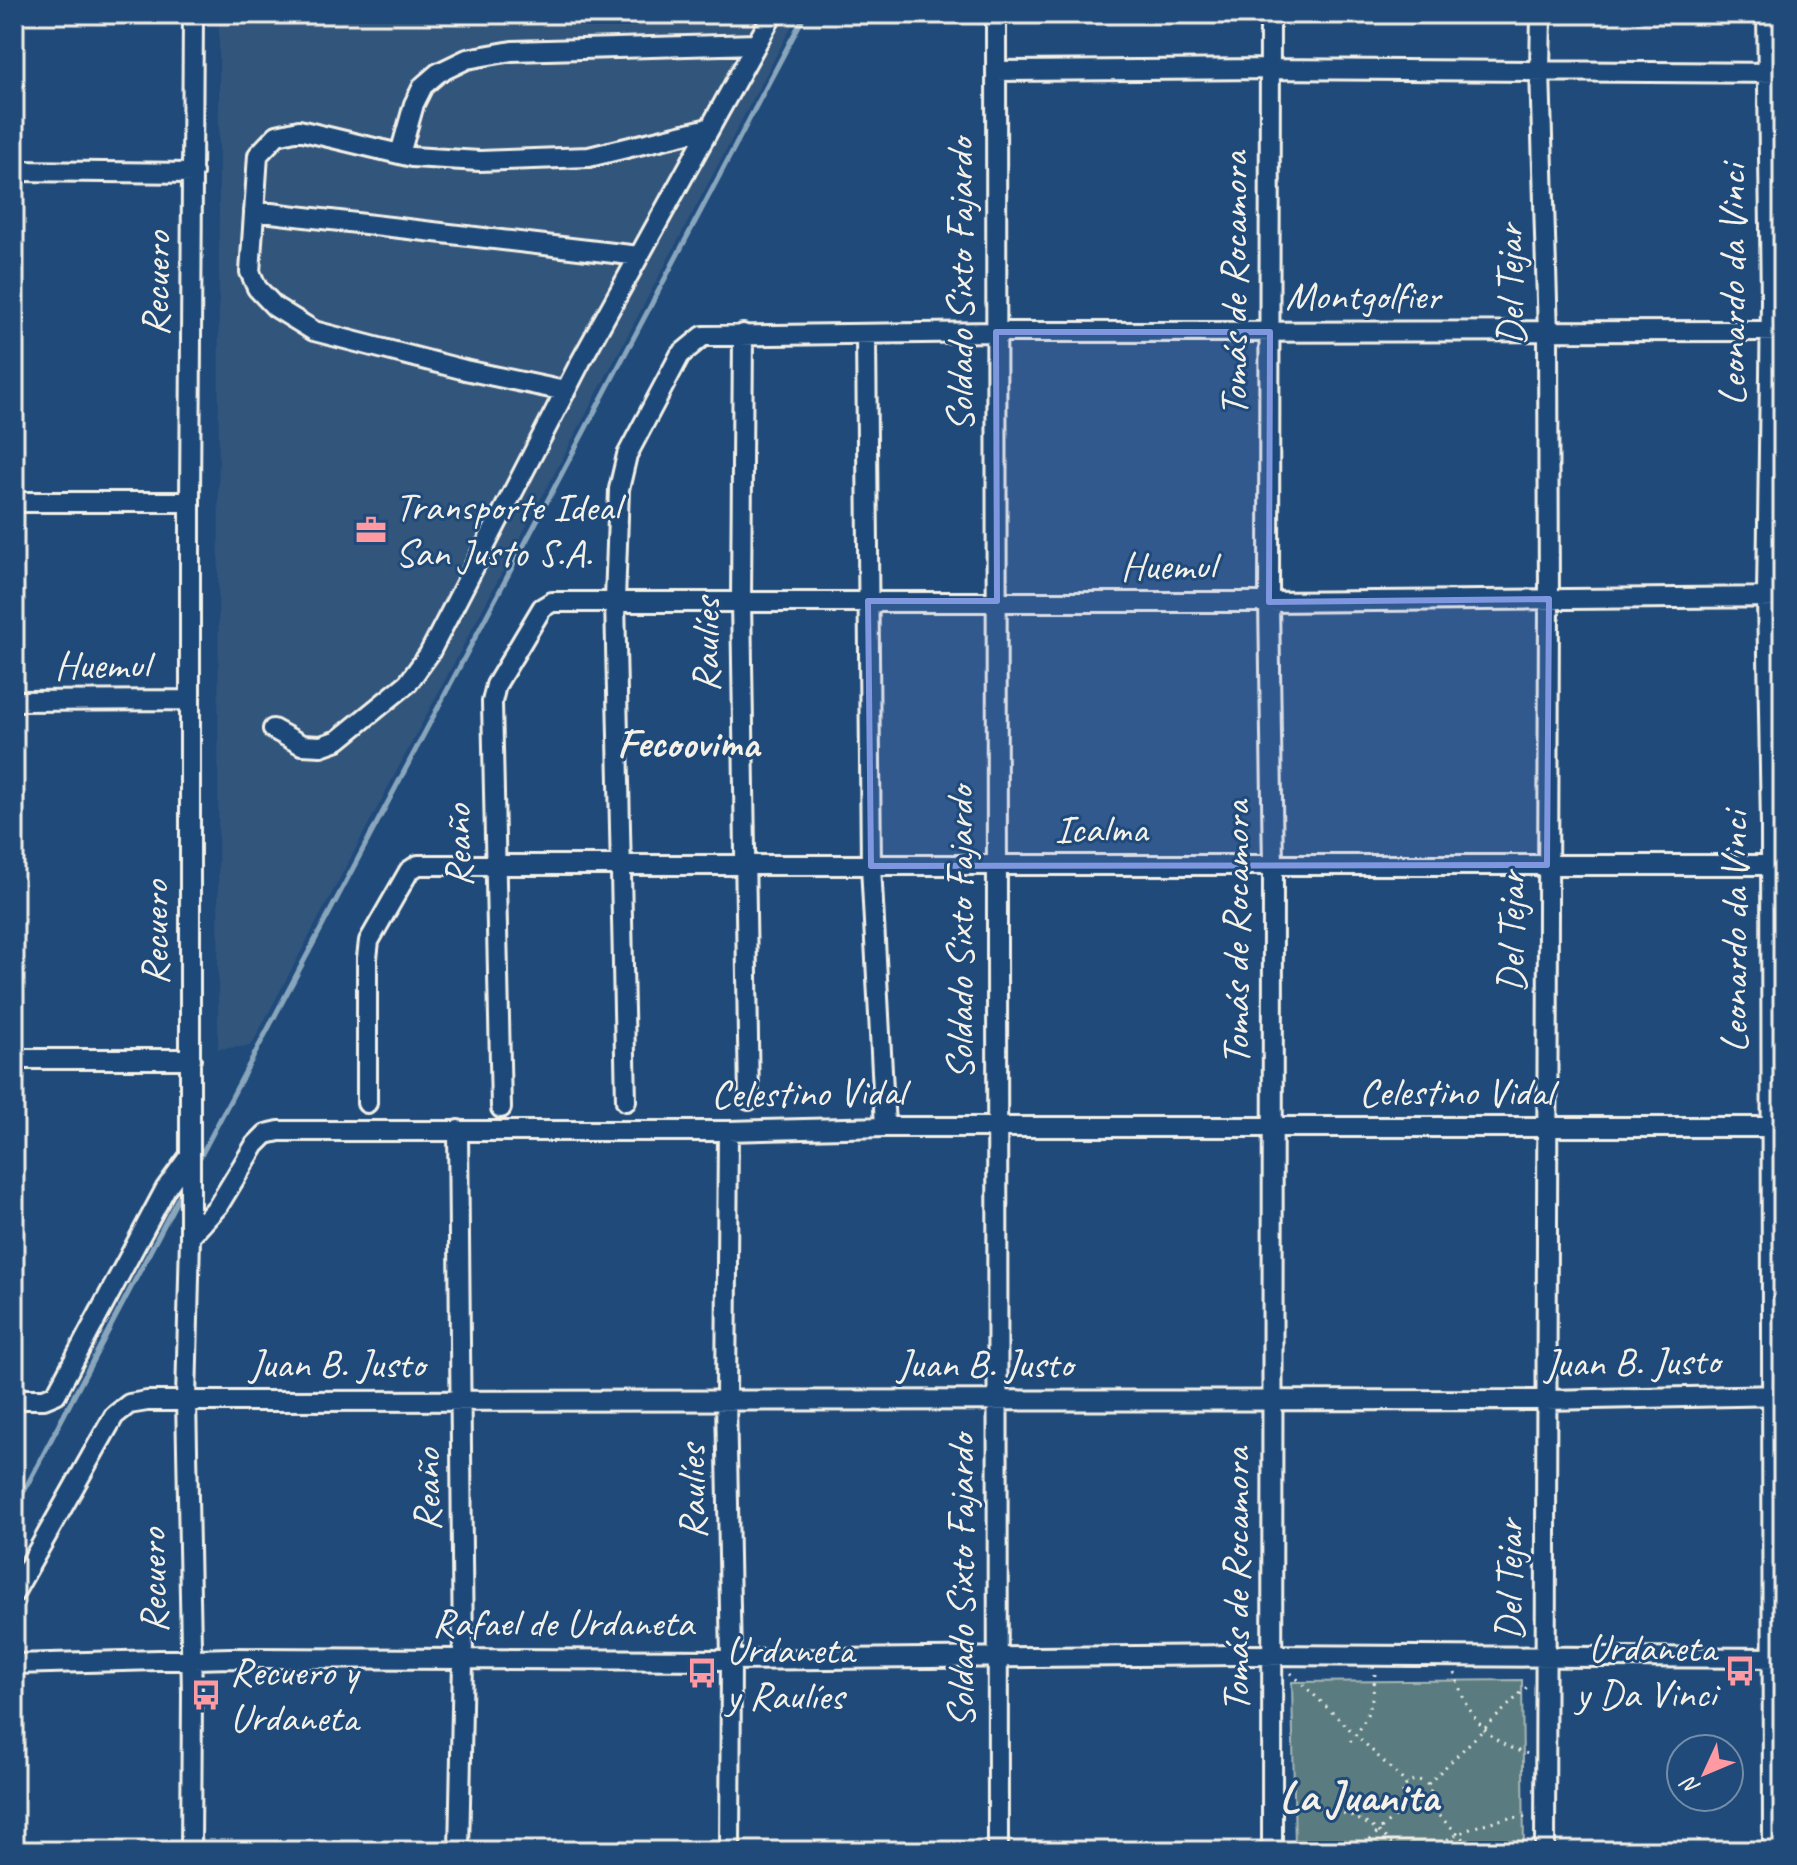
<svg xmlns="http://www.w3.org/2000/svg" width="1797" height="1865" font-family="Caveat,sans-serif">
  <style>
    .built { fill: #33547c }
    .green { fill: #5a7b80; stroke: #a7b6b4; stroke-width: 2 }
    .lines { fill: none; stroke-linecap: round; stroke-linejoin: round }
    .stream { stroke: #89a6bc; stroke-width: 5 }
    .minor-casing { stroke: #f4f1e8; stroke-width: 24 }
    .path { stroke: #f4f1e8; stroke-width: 3; stroke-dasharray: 2 6; stroke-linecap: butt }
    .minor { stroke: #1f4a7a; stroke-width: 18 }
    .marked { fill: #7e97df; fill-opacity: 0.2; stroke: #7e97df; stroke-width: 6; stroke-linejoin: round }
    .labels { text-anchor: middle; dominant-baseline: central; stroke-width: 6; stroke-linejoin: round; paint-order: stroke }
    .street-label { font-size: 40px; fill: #f4f1e8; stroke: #1f4a7a }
    .poi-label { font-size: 40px; fill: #f4f1e8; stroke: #1f4a7a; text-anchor: start }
    .neighbourhood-label { font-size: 42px; font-weight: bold; fill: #f4f1e8; stroke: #1f4a7a }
    .quarter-label { font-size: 44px; font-weight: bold; fill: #f4f1e8; stroke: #1f4a7a }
  </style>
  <rect width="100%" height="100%" fill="#1f4a7a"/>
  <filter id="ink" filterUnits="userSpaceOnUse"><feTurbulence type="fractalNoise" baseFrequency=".0125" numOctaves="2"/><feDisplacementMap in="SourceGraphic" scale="16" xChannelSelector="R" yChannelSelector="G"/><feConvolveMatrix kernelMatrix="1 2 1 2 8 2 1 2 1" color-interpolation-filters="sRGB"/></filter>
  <g filter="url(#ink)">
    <path class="built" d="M 219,14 L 798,14 L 251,1046 L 218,1049 Z"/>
    <path class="green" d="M 1522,1680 L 1524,1851 L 1295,1851 L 1292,1682 Z"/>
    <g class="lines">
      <path class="stream" d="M 197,1163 L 805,14
        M 14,1510 L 183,1189"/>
      <g class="minor-casing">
        <path id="minor" d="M 996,14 L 998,1851
          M 1270,14 L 1269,602 L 1273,866 L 1272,1851
          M 1541,14 L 1540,70 L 1548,334 L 1549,599 L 1545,1851
          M 1767,14 L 1771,300 L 1767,597 L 1771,826 L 1773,1851
          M 996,71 L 1270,69 L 1783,73
          M 400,154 L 414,104 L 423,86 L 438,73 L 467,59 L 512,51 L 756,44
          M 14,171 L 193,173
          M 254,211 L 639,256
          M 743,334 L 741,600 L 749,1100
          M 866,336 L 871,866 L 885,1127
          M 565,391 L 465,370 L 314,331 L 275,307 L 257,288 L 250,272 L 258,155 L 277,135 L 299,130 L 412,157 L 480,161 L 589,157 L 709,128
          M 14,502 L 190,502
          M 14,701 L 190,700
          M 273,729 L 302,745 L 321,746 L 338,740 L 408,683 L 429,654 L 581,361 L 773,14
          M 14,1059 L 191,1059
          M 626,1101 L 615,600 L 619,489 L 627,455 L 680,355 L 703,336 L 996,332 L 1783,331
          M 367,1103 L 367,958 L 369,941 L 409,871 L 418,865 L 1780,865
          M 501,1108 L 492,702 L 496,685 L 542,608 L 552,602 L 1269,602 L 1783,597
          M 458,1130 L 463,1660 L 459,1851
          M 728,1131 L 726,1399 L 731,1660 L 730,1851
          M 190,1237 L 218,1206 L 255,1145 L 266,1134 L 279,1131 L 728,1131 L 885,1127 L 1783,1127
          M 14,1399 L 44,1399 L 56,1394 L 166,1188 L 190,1155
          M 14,1593 L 114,1416 L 129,1404 L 147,1401 L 1546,1400 L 1783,1395
          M 14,1664 L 231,1658 L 731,1660 L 1241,1655 L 1783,1658
          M 191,1851 L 192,1694 L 186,1400 L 190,1237 L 190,502 L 193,14"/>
      </g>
      <path class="path" d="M 1291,1673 L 1407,1784
        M 1455,1673 C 1465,1712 1488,1745 1529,1754
        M 1350,1742 C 1368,1722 1374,1699 1375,1673
        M1403 1794a14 14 0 1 1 28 0a14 14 0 1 1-28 0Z
        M 1428,1784 L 1528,1686
        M 1427,1805 L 1477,1851
        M 1288,1806 C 1333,1807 1369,1815 1398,1851
        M 1358,1851 L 1407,1804
        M 1426,1851 C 1458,1833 1490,1817 1527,1817"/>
      <use href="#minor" class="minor"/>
    </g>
  </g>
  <path class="marked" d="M 996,332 L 1270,332 L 1269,602 L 1549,599 L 1547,865 L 871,866 L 868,601 L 997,601 Z"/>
  <defs>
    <g id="office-bare" transform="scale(2.4)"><path d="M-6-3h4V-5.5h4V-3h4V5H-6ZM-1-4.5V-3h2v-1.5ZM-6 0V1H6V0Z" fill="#ff9aa2" stroke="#1f4a7a" stroke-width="2.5" paint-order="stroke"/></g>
    <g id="bus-bare" transform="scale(2.4)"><path d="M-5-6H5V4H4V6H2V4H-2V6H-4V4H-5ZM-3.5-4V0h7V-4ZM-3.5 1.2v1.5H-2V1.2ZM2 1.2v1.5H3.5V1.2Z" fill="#ff9aa2" stroke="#1f4a7a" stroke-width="2.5" paint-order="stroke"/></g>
  </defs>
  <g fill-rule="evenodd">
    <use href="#office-bare" x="371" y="530"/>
    <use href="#bus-bare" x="1740" y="1671"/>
    <use href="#bus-bare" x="702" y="1673"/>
    <use href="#bus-bare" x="206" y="1695"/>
  </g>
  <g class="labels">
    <g class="street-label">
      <text transform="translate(156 284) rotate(-89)">Recuero</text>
      <text transform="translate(1234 284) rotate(-90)">Tomás de Rocamora</text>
      <text transform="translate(960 285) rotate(-90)">Soldado Sixto Fajardo</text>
      <text transform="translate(1510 285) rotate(-91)">Del Tejar</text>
      <text transform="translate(1732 285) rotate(-90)">Leonardo da Vinci</text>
      <text x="1363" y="296">Montgolfier</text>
      <text x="1168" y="566">Huemul</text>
      <text transform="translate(706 645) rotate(-90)">Raulíes</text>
      <text x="102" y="665">Huemul</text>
      <text x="1101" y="829">Icalma</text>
      <text transform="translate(458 846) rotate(-91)">Reaño</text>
      <text transform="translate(1511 932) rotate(-90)">Del Tejar</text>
      <text transform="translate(1734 932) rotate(-90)">Leonardo da Vinci</text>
      <text transform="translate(155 933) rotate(-90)">Recuero</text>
      <text transform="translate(960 933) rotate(-90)">Soldado Sixto Fajardo</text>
      <text transform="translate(1236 933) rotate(-90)">Tomás de Rocamora</text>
      <text x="1456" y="1092">Celestino Vidal</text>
      <text transform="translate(808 1093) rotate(-1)">Celestino Vidal</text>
      <text transform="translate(1632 1362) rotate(-1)">Juan B. Justo</text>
      <text x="337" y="1364">Juan B. Justo</text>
      <text x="985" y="1364">Juan B. Justo</text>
      <text transform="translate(427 1490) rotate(-90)">Reaño</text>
      <text transform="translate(692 1492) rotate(-91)">Raulíes</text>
      <text transform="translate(1236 1580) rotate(-90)">Tomás de Rocamora</text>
      <text transform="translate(1509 1580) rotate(-90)">Del Tejar</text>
      <text transform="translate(153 1581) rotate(-91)">Recuero</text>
      <text transform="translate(961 1581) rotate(-90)">Soldado Sixto Fajardo</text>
      <text x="563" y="1623">Rafael de Urdaneta</text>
    </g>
    <g class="poi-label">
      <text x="395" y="507">Transporte Ideal<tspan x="395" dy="46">San Justo S.A.</tspan></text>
      <text x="1716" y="1648" text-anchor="end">Urdaneta<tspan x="1716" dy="46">y Da Vinci</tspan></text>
      <text x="726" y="1650">Urdaneta<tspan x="726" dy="46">y Raulíes</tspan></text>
      <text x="230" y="1672">Recuero y<tspan x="230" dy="46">Urdaneta</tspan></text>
    </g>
    <g class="neighbourhood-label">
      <text x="688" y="743">Fecoovima</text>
    </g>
    <g class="quarter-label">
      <text x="1359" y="1796">La Juanita</text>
    </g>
  </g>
  <rect width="1797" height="1865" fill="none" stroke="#1f4a7a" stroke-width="48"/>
  <rect x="24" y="24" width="1749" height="1817" fill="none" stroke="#f4f1e8" stroke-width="3" filter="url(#ink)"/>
  <g transform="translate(1705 1773) rotate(226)"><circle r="38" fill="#1f4a7a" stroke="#748da6" stroke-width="2"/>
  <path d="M0-6L14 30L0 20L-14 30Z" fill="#ff9aa2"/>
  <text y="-12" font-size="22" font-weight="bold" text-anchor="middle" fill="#f4f1e8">N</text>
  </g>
</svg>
